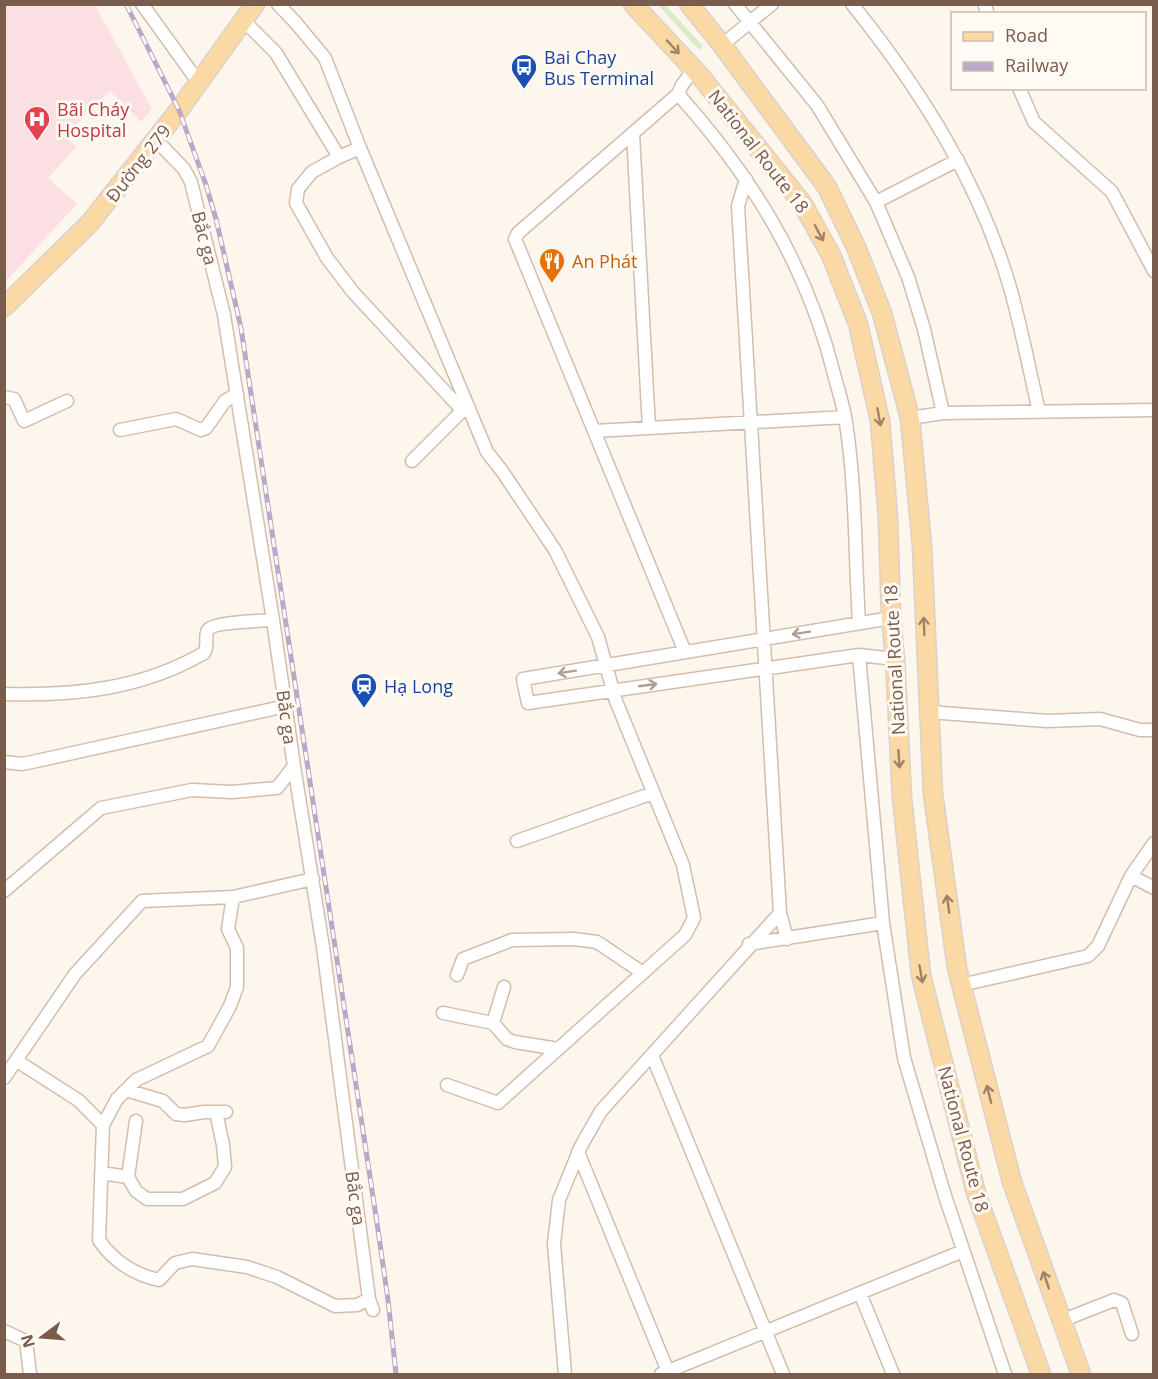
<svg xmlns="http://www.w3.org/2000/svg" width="1158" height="1379" font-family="'Open Sans',sans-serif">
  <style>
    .medical { fill: #fbdfe3 }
    .green { fill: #d8ecc9 }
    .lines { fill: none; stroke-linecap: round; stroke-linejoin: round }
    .minor-casing { stroke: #d1beb0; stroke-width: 15 }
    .primary-casing { stroke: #dad1cd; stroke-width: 21 }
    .minor { stroke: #fff; stroke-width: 12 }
    .primary { stroke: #fbd9a5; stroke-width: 18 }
    .rail-casing { stroke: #b9a8c9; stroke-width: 5 }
    .rail { stroke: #fffaf3; stroke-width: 3; stroke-dasharray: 9; stroke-linecap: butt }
    .oneway { stroke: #a18267 }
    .oneway2 { stroke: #af9d94 }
    .labels { text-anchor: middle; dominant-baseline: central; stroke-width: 6; stroke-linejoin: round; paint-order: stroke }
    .transit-label { font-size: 18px; fill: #164399; stroke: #fffaf3; text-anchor: start }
    .health-label { font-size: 18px; fill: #be3a42; stroke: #fffaf3; text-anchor: start }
    .street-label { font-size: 18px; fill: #7a5c4d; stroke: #fffaf3 }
    .food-label { font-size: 18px; fill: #c56008; stroke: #fffaf3; text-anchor: start }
  </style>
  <rect width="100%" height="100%" fill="#fdf6ec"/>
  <path class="medical" d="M 5,4 L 95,5 L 152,109 L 141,122 L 110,91 L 65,136 L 76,147 L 48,178 L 77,204 L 5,282 Z"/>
  <path class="green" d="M 658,5 L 665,5 L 703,46 L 699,50 Z"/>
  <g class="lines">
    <g class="minor-casing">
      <path id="minor" d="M 142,4 L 199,83
        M 278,4 L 296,23 L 325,58 L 360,148
        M 735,4 L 817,105 L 876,202 L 908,277 L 924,329 L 943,413
        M 852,4 C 921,90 981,185 1011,291 C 1022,331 1030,372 1039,412
        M 984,4 L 988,14
        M 244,21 L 276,53 L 339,157 L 360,148 L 487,452 L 502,471 L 555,550 L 598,637 L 616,701 L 683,865 L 694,918 L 685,935 L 498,1103 L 447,1085
        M 722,45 L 772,4
        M 1019,88 L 1034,122 L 1112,192 L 1154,271
        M 678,94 C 753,178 806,264 834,374 C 838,390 844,407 846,423 C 856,487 855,558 859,623
        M 633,134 L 649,428
        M 156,140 L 184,169 L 191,182 L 224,315 L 273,620 L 294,766 L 323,947 L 369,1299 L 373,1310
        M 339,157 L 312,172 L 298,189 L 296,203 L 327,258 L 353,292 L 462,410
        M 746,179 L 738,206 L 780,913 L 787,939
        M 876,202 L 958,160
        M 4,397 L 14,399 L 24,421 L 67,401
        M 910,418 L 943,413 L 1154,410
        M 120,430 L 176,419 L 201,430 L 206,428 L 225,401 L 237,394
        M 595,431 L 845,417
        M 412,461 L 467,406
        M 891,618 L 523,679 L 528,703 L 859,655 L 895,659
        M 685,652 L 515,239 L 518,233 L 678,94 L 682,85 L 694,69
        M 859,655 L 883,923 L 904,1058 L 945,1196 L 1005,1374
        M 4,694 C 75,696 142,689 204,653 C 209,645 204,636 208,630 C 213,622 263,621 273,620
        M 929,712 L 1047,721 L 1100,719 L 1140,730 L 1154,730
        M 4,762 L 22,764 L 32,762 L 286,706
        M 517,841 L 653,793
        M 1131,876 L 1154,888
        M 4,891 L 101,808 L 192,790 L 232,792 L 277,788 L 294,766
        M 233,897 L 228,929 L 237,948 L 237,987 L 230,1006 L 208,1046 L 136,1080 L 117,1099 L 103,1125 L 99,1240 C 113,1261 135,1275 159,1280 L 175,1263 L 192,1259 L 247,1267 L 277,1277 L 335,1306 L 357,1305 L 369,1299
        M 749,944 L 883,923
        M 457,975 L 463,959 L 512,940 L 574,939 L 597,942 L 643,973
        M 961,985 L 1088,956 L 1098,946 L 1131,876 L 1154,843
        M 443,1013 L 493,1023 L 507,1039 L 515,1042 L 558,1049
        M 493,1023 L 504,987
        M 652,1055 L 783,1374
        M 17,1061 L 78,1100 L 103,1125
        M 4,1078 L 75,974 L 142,901 L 233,897 L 313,879
        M 126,1090 L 163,1101 L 176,1114 L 185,1115 L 204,1112 L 226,1112
        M 578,1152 L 669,1374
        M 101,1173 L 128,1177 L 136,1191 L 147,1199 L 183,1199 L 215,1183 L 225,1167 L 223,1145 L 216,1112
        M 128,1177 L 136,1121
        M 860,1293 L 893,1374
        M 1061,1321 L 1114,1300 L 1122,1303 L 1132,1334
        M 4,1331 L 26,1341 L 30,1374
        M 565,1374 L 554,1244 L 559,1200 L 581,1146 L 601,1111 L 780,913
        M 661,1374 L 963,1251"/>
    </g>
    <g class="primary-casing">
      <path id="primary" d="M 633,4 L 701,77 L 802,203 L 831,255 L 858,324 L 880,421 L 888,518 L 891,618 L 895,659 L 902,798 L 921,975 L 976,1193 L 1041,1374
        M 689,4 L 722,45 L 827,187 L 856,247 L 882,313 L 910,418 L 922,546 L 933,794 L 957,968 L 1012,1182 L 1081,1374
        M 4,307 L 89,224 L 179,110 L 255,4"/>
    </g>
    <use href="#minor" class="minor"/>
    <use href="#primary" class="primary"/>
    <g class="rail-casing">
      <path id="rail" d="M 126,4 L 179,110 L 206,185 L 216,219 L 241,328 L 377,1223 L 388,1300 L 396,1374"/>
    </g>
    <use href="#rail" class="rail"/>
  </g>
  <defs><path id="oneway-shaft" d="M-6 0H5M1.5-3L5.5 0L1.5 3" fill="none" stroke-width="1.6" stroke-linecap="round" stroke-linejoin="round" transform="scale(1.5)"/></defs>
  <g class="oneway">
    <use href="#oneway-shaft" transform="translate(673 47) rotate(47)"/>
    <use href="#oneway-shaft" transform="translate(819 233) rotate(62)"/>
    <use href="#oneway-shaft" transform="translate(879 417) rotate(80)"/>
    <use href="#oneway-shaft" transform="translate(924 626) rotate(-92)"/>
    <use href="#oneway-shaft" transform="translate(899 759) rotate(86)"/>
    <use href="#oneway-shaft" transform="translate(948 904) rotate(-98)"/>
    <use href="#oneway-shaft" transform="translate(921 974) rotate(80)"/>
    <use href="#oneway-shaft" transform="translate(989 1094) rotate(-104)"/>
    <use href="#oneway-shaft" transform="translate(1046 1280) rotate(-109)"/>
  </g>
  <g class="oneway2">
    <use href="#oneway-shaft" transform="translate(801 633) rotate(171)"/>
    <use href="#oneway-shaft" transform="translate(567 672) rotate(171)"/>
    <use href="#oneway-shaft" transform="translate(648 685) rotate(-8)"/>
  </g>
  <defs>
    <g id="bus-pin" transform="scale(1.35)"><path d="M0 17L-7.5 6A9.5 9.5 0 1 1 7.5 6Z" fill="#1a4fb4" stroke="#fffaf3"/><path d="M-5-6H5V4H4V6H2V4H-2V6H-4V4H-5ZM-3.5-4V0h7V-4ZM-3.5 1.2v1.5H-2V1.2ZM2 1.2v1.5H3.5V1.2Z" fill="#fff"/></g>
    <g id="hospital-pin" transform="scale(1.35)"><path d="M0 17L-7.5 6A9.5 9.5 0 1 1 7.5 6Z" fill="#e0444e" stroke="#fffaf3"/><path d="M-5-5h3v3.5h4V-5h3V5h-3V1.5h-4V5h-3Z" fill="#fff"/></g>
    <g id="restaurant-pin" transform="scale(1.35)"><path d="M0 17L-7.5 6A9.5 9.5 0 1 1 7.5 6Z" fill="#e8710a" stroke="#fffaf3"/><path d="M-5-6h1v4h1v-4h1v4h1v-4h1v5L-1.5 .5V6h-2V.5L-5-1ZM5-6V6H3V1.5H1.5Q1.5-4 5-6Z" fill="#fff"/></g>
    <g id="station-pin" transform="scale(1.35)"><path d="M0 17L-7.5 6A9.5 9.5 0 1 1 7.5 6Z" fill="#1a4fb4" stroke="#fffaf3"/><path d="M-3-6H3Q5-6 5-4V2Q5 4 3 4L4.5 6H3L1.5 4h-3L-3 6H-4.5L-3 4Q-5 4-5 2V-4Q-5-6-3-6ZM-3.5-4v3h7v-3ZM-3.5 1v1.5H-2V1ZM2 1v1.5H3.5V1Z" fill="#fff"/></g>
  </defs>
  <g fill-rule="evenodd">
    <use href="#bus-pin" x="524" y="67"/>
    <use href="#hospital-pin" x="37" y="119"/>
    <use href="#restaurant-pin" x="552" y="261"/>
    <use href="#station-pin" x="364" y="686"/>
  </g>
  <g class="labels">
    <g class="transit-label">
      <text x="544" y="57">Bai Chay<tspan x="544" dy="21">Bus Terminal</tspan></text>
      <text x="384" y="686">Hạ Long</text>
    </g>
    <g class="health-label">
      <text x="57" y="109">Bãi Cháy<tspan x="57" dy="21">Hospital</tspan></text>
    </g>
    <g class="street-label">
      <text transform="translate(759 151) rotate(52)">National Route 18</text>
      <text transform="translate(138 163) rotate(-52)">Đường 279</text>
      <text transform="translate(205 238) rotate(76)">Bắc ga</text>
      <text transform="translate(894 660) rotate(-93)">National Route 18</text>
      <text transform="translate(287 717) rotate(82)">Bắc ga</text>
      <text transform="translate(964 1139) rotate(75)">National Route 18</text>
      <text transform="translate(356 1198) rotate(82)">Bắc ga</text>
    </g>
    <g class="food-label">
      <text x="572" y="261">An Phát</text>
    </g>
  </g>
  <rect width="1158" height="1379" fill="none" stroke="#7a5c4d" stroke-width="12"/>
  <rect x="951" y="12" width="195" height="78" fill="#fffaf3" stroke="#cabbb1" stroke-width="1.5"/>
  <rect x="963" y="32" width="30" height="9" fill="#fbd9a5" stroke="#cabbb1" stroke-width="1.5"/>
  <text x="1005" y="42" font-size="18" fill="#7a5c4d">Road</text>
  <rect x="963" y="62" width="30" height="9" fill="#b9a8c9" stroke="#cabbb1" stroke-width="1.5"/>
  <text x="1005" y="72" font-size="18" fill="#7a5c4d">Railway</text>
  <g transform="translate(42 1337) rotate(254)" stroke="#fffaf3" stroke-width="4.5" paint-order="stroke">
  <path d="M0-4.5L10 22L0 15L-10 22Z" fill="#7a5c4d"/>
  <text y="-9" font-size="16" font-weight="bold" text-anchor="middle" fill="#7a5c4d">N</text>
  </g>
</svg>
